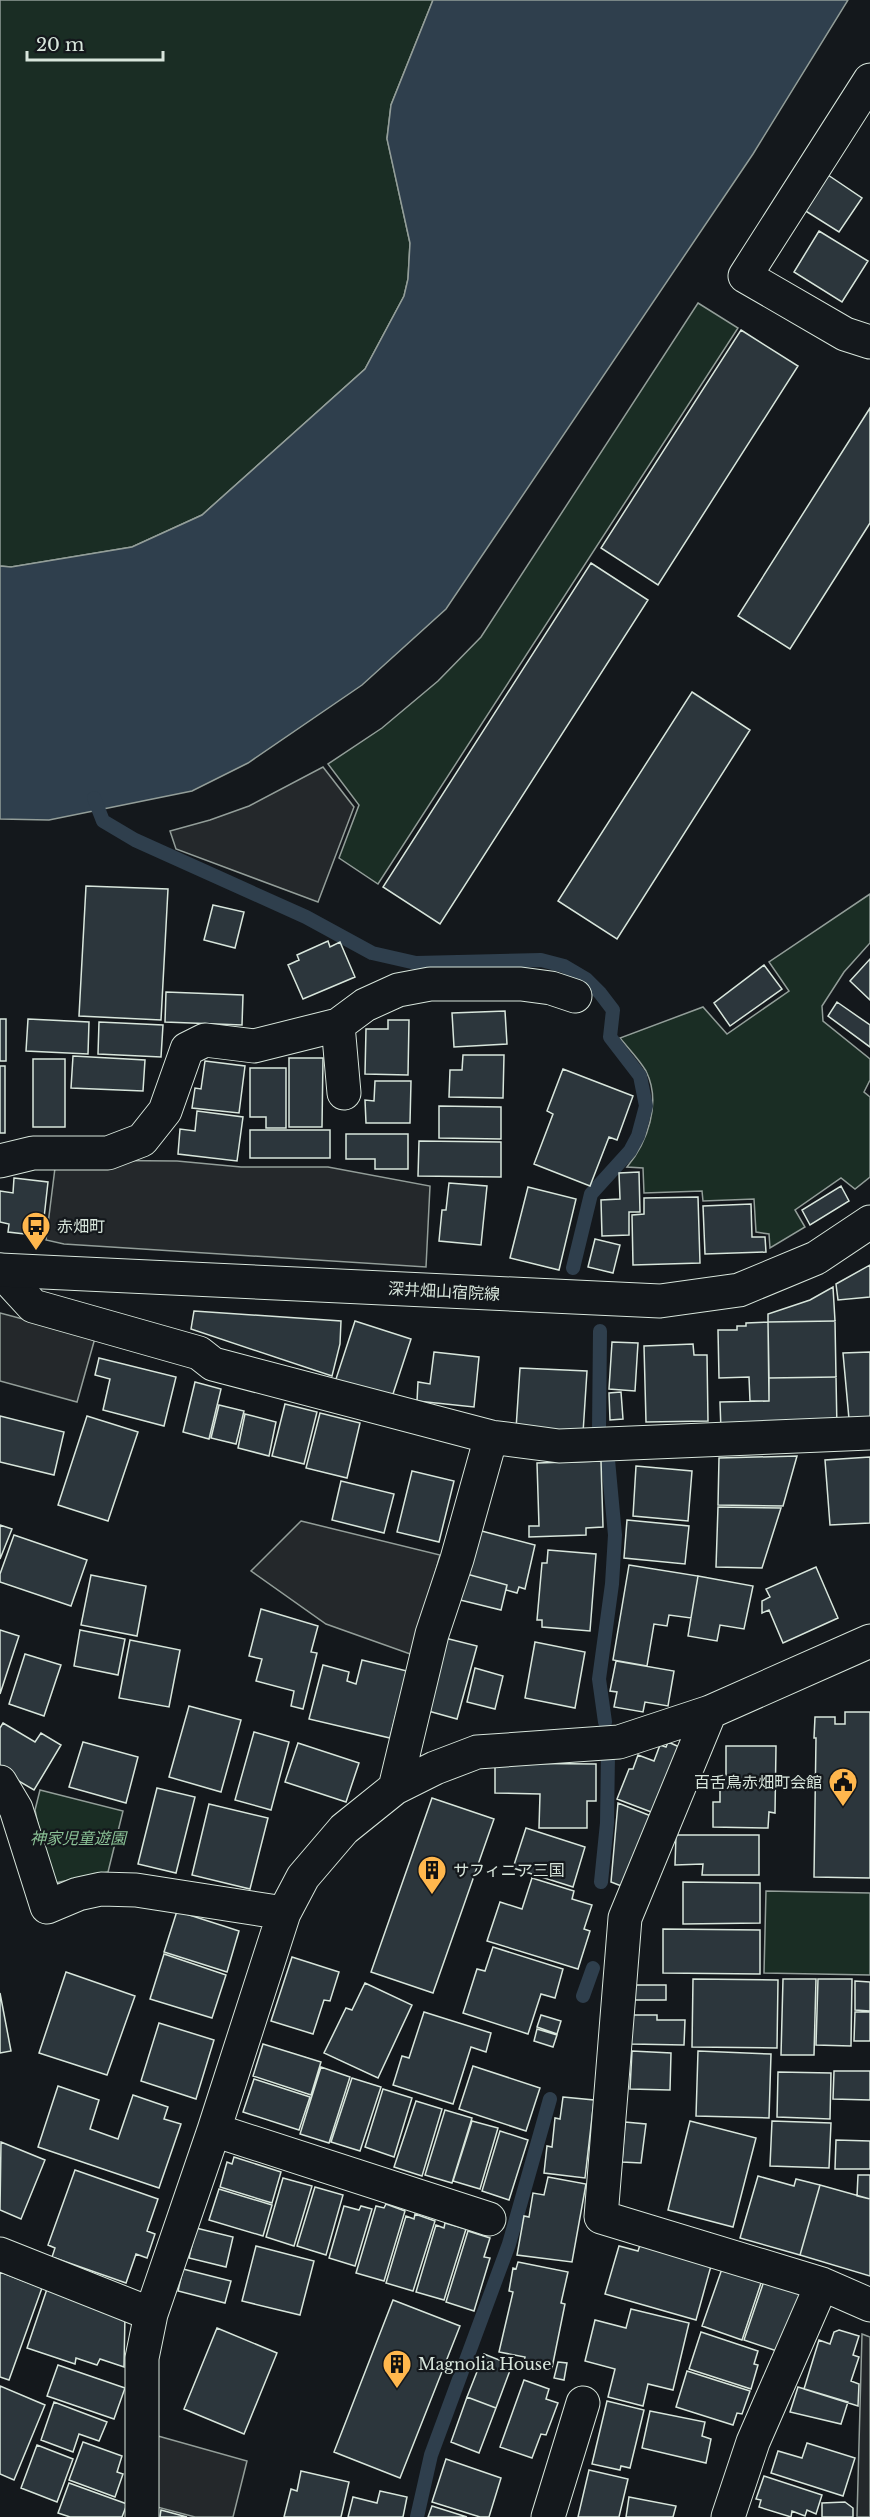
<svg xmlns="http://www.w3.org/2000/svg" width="870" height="2517" font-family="'Libre Baskerville','Noto Sans JP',serif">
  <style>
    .green { fill: #1a2d24; stroke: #939e99; stroke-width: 1.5 }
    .parking { fill: #24282b; stroke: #939e99; stroke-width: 1.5 }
    .water { fill: #2f3f4d; stroke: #939e99; stroke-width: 1.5 }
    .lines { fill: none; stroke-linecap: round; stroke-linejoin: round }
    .stream { stroke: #2f3f4d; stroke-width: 14 }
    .building { fill: #2c363c; stroke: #d8e6dc; stroke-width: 1.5 }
    .street-casing { stroke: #d8e6dc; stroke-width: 35 }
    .secondary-casing { stroke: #d8e6dc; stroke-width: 35 }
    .street { stroke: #14181c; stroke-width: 33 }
    .secondary { stroke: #14181c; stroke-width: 33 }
    .labels { text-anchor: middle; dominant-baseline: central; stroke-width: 4.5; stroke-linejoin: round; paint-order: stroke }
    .poi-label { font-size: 16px; fill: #d8e6dc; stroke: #14181c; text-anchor: start }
    .street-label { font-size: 16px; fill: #d8e6dc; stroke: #14181c }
    .park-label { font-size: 16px; font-style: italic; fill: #8ac095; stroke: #14181c }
  </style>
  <rect width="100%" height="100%" fill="#14181c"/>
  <path class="green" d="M 0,0 L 433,0 L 391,105 L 387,138 L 410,243 L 408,279 L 404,296 L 365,369 L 202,515 L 132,547 L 11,567 L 0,566 Z
    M 698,303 L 738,328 L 378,884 L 339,858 L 359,805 L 328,764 L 382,728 L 438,681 L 481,637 Z
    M 870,894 L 870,943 L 844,972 L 822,1006 L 823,1021 L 870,1059 L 870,1080 L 864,1092 L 870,1097 L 870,1177 L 855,1189 L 841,1178 L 795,1210 L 805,1227 L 770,1248 L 769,1234 L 756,1232 L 754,1199 L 703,1201 L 702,1191 L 644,1193 L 643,1168 L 627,1167 C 647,1143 662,1103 646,1071 C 639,1059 628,1048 620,1038 L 703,1007 L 727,1034 L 789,991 L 769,962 Z
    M 40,1790 L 123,1811 L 108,1872 L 50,1884 L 35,1810 Z
    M 766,1891 L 870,1893 L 870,1975 L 764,1973 Z"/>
  <path class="parking" d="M 323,767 L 354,807 L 318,902 L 176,849 L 170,831 L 210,820 L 249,806 Z
    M 56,1160 L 177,1161 L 241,1167 L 328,1167 L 430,1186 L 426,1267 L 64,1244 L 46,1240 Z
    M 0,1313 L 95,1338 L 77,1402 L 0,1381 Z
    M 301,1521 L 440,1555 L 413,1655 L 326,1624 L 251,1571 Z
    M 862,2334 L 870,2337 L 870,2517 L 857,2517 Z
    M 158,2436 L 247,2461 L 233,2517 L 195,2517 L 157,2507 Z"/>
  <path class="water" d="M 433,0 L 848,0 L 753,154 L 446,609 L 362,685 L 248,763 L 192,791 L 49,820 L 0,819 L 0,566 L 11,567 L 132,547 L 202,515 L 365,369 L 404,296 L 408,279 L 410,243 L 387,139 L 391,105 Z"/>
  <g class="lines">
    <path class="stream" d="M 94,798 L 103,821 L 135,840 L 306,917 L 372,953 L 416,963 L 541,960 L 564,966 L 586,979 L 600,993 L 613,1010 L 610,1037 L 640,1076 L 646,1106 L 638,1136 L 630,1151 L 591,1194 L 573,1268
      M 600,1331 L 599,1430 L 608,1460 L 615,1535 L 612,1584 L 599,1679 L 605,1722
      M 601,1882 L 607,1823 L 608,1754
      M 583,1996 L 593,1968
      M 417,2517 L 431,2455 L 509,2244 L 550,2099"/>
  </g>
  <path class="building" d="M 828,175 L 862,198 L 839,232 L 804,210 Z
    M 819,231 L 868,261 L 842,302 L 794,272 Z
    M 741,330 L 798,366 L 658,585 L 601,548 Z
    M 870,408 L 870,523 L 790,649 L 738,616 Z
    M 591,563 L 648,600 L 440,924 L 383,887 Z
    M 692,692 L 750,730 L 617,939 L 558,901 Z
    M 86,886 L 168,889 L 161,1020 L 79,1016 Z
    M 213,905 L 244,912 L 235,948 L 204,940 Z
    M 328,941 L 330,947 L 340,942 L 355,977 L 303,999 L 288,965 L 299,960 L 297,955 Z
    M 870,959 L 870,1000 L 850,981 Z
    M 764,965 L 782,989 L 730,1026 L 714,1003 Z
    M 166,992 L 243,995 L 242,1025 L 165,1022 Z
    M 837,1002 L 870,1025 L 870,1047 L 828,1016 Z
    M 505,1011 L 507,1044 L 454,1047 L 452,1013 Z
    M 0,1019 L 6,1019 L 6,1061 L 0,1061 Z
    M 28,1019 L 89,1022 L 88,1054 L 26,1051 Z
    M 388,1020 L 409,1020 L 408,1075 L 365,1074 L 366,1029 L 388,1029 Z
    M 99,1022 L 163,1025 L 161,1057 L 98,1054 Z
    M 463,1055 L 504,1055 L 503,1098 L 449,1097 L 450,1070 L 462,1070 Z
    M 73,1056 L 145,1060 L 143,1091 L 71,1088 Z
    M 289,1058 L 323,1058 L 322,1127 L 289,1127 Z
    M 33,1059 L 65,1059 L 65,1127 L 33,1127 Z
    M 205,1061 L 245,1066 L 239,1113 L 192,1108 L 195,1088 L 201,1089 Z
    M 0,1066 L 5,1066 L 5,1133 L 0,1133 Z
    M 250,1068 L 286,1068 L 286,1128 L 266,1128 L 266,1117 L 250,1117 Z
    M 563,1069 L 633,1096 L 617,1140 L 609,1137 L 590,1186 L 534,1164 L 553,1114 L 547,1111 Z
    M 375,1081 L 411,1081 L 410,1123 L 366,1123 L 365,1100 L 374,1101 Z
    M 439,1106 L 501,1107 L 501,1139 L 439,1138 Z
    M 197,1111 L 243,1117 L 237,1161 L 178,1154 L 180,1129 L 195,1131 Z
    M 250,1130 L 330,1130 L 330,1158 L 250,1158 Z
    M 346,1134 L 408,1134 L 408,1169 L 375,1169 L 375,1159 L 346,1159 Z
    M 419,1141 L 501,1142 L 501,1177 L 418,1176 Z
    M 639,1172 L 640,1212 L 629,1212 L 629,1235 L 602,1236 L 601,1200 L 620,1199 L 619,1173 Z
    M 14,1178 L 48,1182 L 42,1236 L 8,1232 L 9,1224 L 0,1222 L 0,1191 L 13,1193 Z
    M 449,1183 L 487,1186 L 481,1245 L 439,1241 L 442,1210 L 446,1210 Z
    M 841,1186 L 849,1201 L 810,1225 L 802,1210 Z
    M 528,1187 L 576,1199 L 559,1270 L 510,1258 Z
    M 698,1197 L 700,1263 L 633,1265 L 632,1215 L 644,1214 L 644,1198 Z
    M 751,1204 L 752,1237 L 765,1237 L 766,1252 L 705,1254 L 703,1206 Z
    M 595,1239 L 620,1245 L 613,1273 L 588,1267 Z
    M 870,1265 L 870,1297 L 838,1300 L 836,1284 Z
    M 833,1287 L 835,1321 L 768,1322 L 768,1314 L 810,1300 Z
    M 194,1311 L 341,1321 L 340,1344 L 332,1376 L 191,1329 Z
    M 355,1321 L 411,1339 L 391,1400 L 335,1382 Z
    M 835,1321 L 836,1377 L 769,1378 L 768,1322 Z
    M 768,1322 L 769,1401 L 750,1401 L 749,1377 L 719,1378 L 718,1330 L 737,1330 L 737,1326 L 746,1326 L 746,1323 Z
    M 612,1342 L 638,1343 L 635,1391 L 609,1389 Z
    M 693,1344 L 694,1355 L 707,1355 L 708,1421 L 646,1422 L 644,1346 Z
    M 434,1352 L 479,1357 L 474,1407 L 417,1401 L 418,1382 L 430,1384 Z
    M 870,1352 L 870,1418 L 849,1419 L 843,1353 Z
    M 99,1358 L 176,1377 L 164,1426 L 103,1410 L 110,1379 L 95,1375 Z
    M 520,1368 L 587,1371 L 583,1433 L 516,1429 Z
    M 836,1377 L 837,1429 L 721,1431 L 720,1402 L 769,1401 L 769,1378 Z
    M 195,1382 L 221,1389 L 209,1439 L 183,1432 Z
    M 621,1392 L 623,1419 L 610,1420 L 609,1393 Z
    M 285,1404 L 317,1412 L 304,1464 L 272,1456 Z
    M 219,1405 L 244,1411 L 236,1444 L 211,1438 Z
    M 320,1413 L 360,1423 L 347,1478 L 306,1468 Z
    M 245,1414 L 276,1422 L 269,1456 L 238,1448 Z
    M 0,1416 L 64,1432 L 54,1475 L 0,1462 Z
    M 87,1416 L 138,1432 L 108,1521 L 58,1505 Z
    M 797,1456 L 783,1506 L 718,1505 L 719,1458 Z
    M 870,1457 L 870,1523 L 830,1525 L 825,1460 Z
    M 601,1461 L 603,1527 L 586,1528 L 586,1535 L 529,1537 L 529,1526 L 539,1526 L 537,1463 Z
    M 636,1466 L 692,1471 L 688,1521 L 633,1516 Z
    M 412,1471 L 454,1481 L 439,1542 L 397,1532 Z
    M 341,1481 L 394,1494 L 384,1533 L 332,1520 Z
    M 718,1507 L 781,1508 L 762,1568 L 716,1567 Z
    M 627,1520 L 689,1526 L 685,1564 L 624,1558 Z
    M 0,1525 L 12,1529 L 0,1559 Z
    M 474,1529 L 535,1545 L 525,1589 L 519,1587 L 517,1593 L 506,1590 L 507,1585 L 463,1573 Z
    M 14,1535 L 87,1560 L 71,1606 L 0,1582 L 0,1574 Z
    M 548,1550 L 596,1554 L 590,1631 L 542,1627 L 542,1620 L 537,1620 L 542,1563 L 547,1563 Z
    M 629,1565 L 698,1576 L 691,1618 L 669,1615 L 667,1626 L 654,1624 L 647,1666 L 613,1660 Z
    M 816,1567 L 838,1618 L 783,1643 L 769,1610 L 762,1613 L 762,1601 L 770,1597 L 766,1589 Z
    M 463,1573 L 507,1585 L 501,1610 L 456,1599 Z
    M 91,1575 L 146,1586 L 137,1636 L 81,1625 Z
    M 698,1576 L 753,1586 L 744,1629 L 720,1625 L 717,1641 L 688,1636 Z
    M 261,1609 L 318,1626 L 311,1652 L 317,1653 L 303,1709 L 291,1706 L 294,1691 L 256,1681 L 262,1659 L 249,1656 Z
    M 0,1630 L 19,1636 L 0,1694 Z
    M 80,1630 L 125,1639 L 118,1675 L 74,1666 Z
    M 441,1637 L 477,1646 L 457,1719 L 421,1709 Z
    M 130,1640 L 180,1650 L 169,1707 L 119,1698 Z
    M 535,1642 L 585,1652 L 575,1708 L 525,1698 Z
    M 25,1654 L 61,1665 L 44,1716 L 9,1704 Z
    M 362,1660 L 407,1671 L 390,1738 L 309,1719 L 323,1665 L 349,1672 L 347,1681 L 356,1684 Z
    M 616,1661 L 674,1671 L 668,1706 L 645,1702 L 643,1712 L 614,1707 L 617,1692 L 610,1691 Z
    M 475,1668 L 503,1676 L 495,1709 L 467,1702 Z
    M 189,1706 L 241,1720 L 221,1792 L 169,1777 Z
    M 845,1712 L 870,1712 L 870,1878 L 814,1877 L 816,1738 L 814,1738 L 815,1717 L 835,1717 L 835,1724 L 845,1724 Z
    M 3,1723 L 35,1742 L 41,1733 L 61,1745 L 34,1790 L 0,1770 L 0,1728 Z
    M 254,1732 L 289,1742 L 271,1810 L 235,1800 Z
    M 83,1742 L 138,1757 L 126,1803 L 69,1787 Z
    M 668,1742 L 684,1749 L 659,1815 L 617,1799 L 629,1769 L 633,1769 L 638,1755 L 654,1761 L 660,1745 L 666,1747 Z
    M 298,1743 L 359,1763 L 346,1802 L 285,1782 Z
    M 726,1746 L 776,1746 L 775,1813 L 769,1812 L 768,1828 L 713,1827 L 713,1802 L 720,1802 L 720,1775 L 726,1775 Z
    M 495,1763 L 596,1764 L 596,1801 L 587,1801 L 587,1828 L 539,1828 L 540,1794 L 495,1793 Z
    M 157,1788 L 195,1797 L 176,1873 L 138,1864 Z
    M 432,1798 L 494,1819 L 433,1993 L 371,1972 Z
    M 618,1803 L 656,1818 L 629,1889 L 611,1882 Z
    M 209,1804 L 268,1818 L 250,1889 L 192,1875 Z
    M 526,1828 L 585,1847 L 573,1887 L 513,1868 Z
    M 676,1835 L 759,1835 L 759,1875 L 702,1875 L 703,1864 L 675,1865 Z
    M 532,1878 L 574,1891 L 572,1899 L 592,1905 L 584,1929 L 590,1931 L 578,1969 L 487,1941 L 500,1902 L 522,1909 Z
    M 683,1882 L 760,1883 L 760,1923 L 683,1924 Z
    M 177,1911 L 239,1931 L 227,1972 L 164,1952 Z
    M 663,1929 L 760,1930 L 760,1974 L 663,1973 Z
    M 493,1947 L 563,1969 L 555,1998 L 541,1994 L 528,2034 L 463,2013 L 477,1969 L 485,1971 Z
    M 164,1954 L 226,1975 L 212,2018 L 150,1999 Z
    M 292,1957 L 339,1972 L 330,2001 L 324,2000 L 313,2034 L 271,2021 Z
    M 66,1972 L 135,1996 L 107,2075 L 39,2053 Z
    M 693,1979 L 778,1980 L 777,2048 L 692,2047 Z
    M 783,1979 L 816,1979 L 814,2055 L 781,2055 Z
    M 818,1979 L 852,1979 L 851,2046 L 816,2045 Z
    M 855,1981 L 870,1982 L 870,2011 L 855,2010 Z
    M 365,1983 L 412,2005 L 378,2078 L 324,2053 L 346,2008 L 352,2010 Z
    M 630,1985 L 666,1985 L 666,2000 L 630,2000 Z
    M 0,1993 L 11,2051 L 0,2053 Z
    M 424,2012 L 491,2033 L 486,2052 L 471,2047 L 453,2104 L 393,2085 L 402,2056 L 409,2058 Z
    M 855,2012 L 870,2012 L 870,2041 L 854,2041 Z
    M 541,2015 L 561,2021 L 557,2034 L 537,2027 Z
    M 632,2015 L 657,2015 L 657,2020 L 685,2020 L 684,2045 L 631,2044 Z
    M 159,2023 L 214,2040 L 196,2099 L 141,2081 Z
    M 537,2029 L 557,2035 L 553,2047 L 534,2041 Z
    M 263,2044 L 321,2062 L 311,2095 L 253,2076 Z
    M 632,2051 L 671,2053 L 670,2090 L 630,2089 Z
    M 698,2051 L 771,2054 L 769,2118 L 696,2116 Z
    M 473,2066 L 540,2088 L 526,2131 L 459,2109 Z
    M 321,2067 L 350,2077 L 329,2143 L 300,2134 Z
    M 834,2071 L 870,2071 L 870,2100 L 833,2099 Z
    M 778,2072 L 831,2073 L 830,2119 L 777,2117 Z
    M 352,2078 L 381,2087 L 360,2151 L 331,2142 Z
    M 254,2079 L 310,2097 L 299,2130 L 243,2112 Z
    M 58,2086 L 99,2100 L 90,2129 L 118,2139 L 133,2095 L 168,2107 L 164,2119 L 181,2124 L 159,2188 L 38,2147 Z
    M 383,2089 L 412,2098 L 394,2157 L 365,2147 Z
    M 563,2097 L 594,2100 L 585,2178 L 544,2173 L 547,2146 L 552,2147 L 555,2118 L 560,2119 Z
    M 416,2101 L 442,2109 L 422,2176 L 394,2167 Z
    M 445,2110 L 472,2118 L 452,2183 L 425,2175 Z
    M 472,2121 L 498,2128 L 480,2189 L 453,2181 Z
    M 690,2121 L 756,2138 L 733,2227 L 668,2210 Z
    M 772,2121 L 831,2123 L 829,2168 L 770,2166 Z
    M 625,2122 L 646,2124 L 641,2163 L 622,2162 Z
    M 500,2131 L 528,2140 L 509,2200 L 482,2191 Z
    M 836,2140 L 870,2141 L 870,2169 L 835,2169 Z
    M 1,2142 L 45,2160 L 21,2219 L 0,2210 Z
    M 234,2157 L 281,2172 L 272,2203 L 220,2187 L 227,2162 L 232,2164 Z
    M 75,2170 L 158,2199 L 147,2231 L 155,2234 L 147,2258 L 136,2254 L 126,2283 L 52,2257 L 55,2248 L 48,2245 Z
    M 858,2175 L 870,2175 L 870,2199 L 857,2196 Z
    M 758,2176 L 794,2186 L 796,2179 L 820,2185 L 800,2255 L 740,2238 Z
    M 548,2177 L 586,2184 L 572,2262 L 517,2255 L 524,2216 L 529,2217 L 533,2193 L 544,2195 Z
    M 283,2178 L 312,2186 L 294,2246 L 266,2237 Z
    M 820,2185 L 870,2199 L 870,2276 L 800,2255 Z
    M 315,2187 L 343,2195 L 326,2255 L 297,2246 Z
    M 219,2189 L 272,2205 L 263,2236 L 209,2220 Z
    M 386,2204 L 405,2211 L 384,2281 L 356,2273 L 376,2206 L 384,2208 Z
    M 344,2206 L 359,2210 L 361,2206 L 372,2209 L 355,2266 L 329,2258 Z
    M 415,2214 L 435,2221 L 413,2291 L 386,2283 L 406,2216 L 414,2219 Z
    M 445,2223 L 466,2229 L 444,2300 L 416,2292 L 436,2225 L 444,2228 Z
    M 196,2228 L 233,2237 L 226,2267 L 189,2258 Z
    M 468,2231 L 490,2238 L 484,2257 L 490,2258 L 474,2311 L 446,2302 Z
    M 640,2245 L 711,2266 L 696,2320 L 605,2294 L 619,2246 L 638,2251 Z
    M 256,2246 L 314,2261 L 300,2315 L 242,2301 Z
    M 518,2262 L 568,2272 L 561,2303 L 565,2304 L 552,2368 L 524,2362 L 525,2357 L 499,2352 L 513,2292 L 509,2291 L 513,2268 L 516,2269 Z
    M 723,2266 L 762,2280 L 742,2340 L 702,2326 Z
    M 183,2269 L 231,2281 L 225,2303 L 178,2291 Z
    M 0,2272 L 42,2288 L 9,2380 L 0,2377 Z
    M 764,2281 L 807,2296 L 780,2352 L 744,2340 Z
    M 47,2289 L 125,2315 L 124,2367 L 100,2359 L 97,2365 L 76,2358 L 75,2364 L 27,2348 Z
    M 393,2300 L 460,2326 L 400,2478 L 334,2452 Z
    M 631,2309 L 689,2323 L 673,2390 L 648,2384 L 643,2406 L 608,2397 L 615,2369 L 585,2361 L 595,2320 L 626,2328 Z
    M 217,2328 L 277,2353 L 244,2434 L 184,2409 Z
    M 839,2330 L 859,2336 L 853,2355 L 859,2357 L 851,2381 L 859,2384 L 858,2406 L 804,2389 L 819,2340 L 830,2344 L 834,2332 Z
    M 701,2332 L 758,2351 L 754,2364 L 758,2365 L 751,2389 L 689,2369 Z
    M 484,2354 L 512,2365 L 496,2408 L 467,2397 Z
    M 558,2362 L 567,2363 L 564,2380 L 554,2378 Z
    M 58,2365 L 125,2388 L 114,2419 L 47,2396 Z
    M 687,2371 L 750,2391 L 742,2414 L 737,2413 L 733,2425 L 676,2407 Z
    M 524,2380 L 549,2389 L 546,2399 L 558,2403 L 546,2435 L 541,2434 L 532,2458 L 500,2447 Z
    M 0,2386 L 45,2405 L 14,2480 L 0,2474 Z
    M 798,2387 L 848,2402 L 841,2424 L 790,2412 Z
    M 467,2397 L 496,2408 L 479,2453 L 451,2442 Z
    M 607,2401 L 644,2410 L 630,2468 L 621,2466 L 620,2470 L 592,2464 Z
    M 54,2402 L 107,2422 L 99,2441 L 79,2434 L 73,2452 L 41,2440 Z
    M 650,2411 L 705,2422 L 702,2436 L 711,2439 L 706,2463 L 642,2448 Z
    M 83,2442 L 122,2456 L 117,2472 L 123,2474 L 115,2497 L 69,2480 Z
    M 807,2443 L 855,2458 L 843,2496 L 771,2473 L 778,2451 L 802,2458 Z
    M 37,2445 L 73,2459 L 57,2502 L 21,2488 Z
    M 446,2459 L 501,2478 L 489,2517 L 480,2517 L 432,2502 Z
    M 589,2470 L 628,2479 L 619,2517 L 578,2517 Z
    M 301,2471 L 349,2482 L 341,2517 L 284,2517 L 291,2489 L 297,2491 Z
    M 764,2476 L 822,2495 L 816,2514 L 807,2510 L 805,2516 L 792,2511 L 791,2517 L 759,2507 L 761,2500 L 756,2499 Z
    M 69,2483 L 127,2504 L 122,2517 L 70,2517 L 58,2513 Z
    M 380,2491 L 407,2497 L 403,2517 L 348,2517 L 353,2497 L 377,2503 Z
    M 629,2497 L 676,2506 L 673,2517 L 626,2517 Z
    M 845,2502 L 853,2508 L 853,2517 L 822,2517 L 822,2503 Z
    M 432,2506 L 467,2517 L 428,2517 Z
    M 161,2510 L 187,2517 L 160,2517 Z"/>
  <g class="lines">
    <g class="street-casing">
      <path id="street" d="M 870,80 L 745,276 L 845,334 L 870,342
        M 338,1025 L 344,1093
        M 0,1161 L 33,1153 L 108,1153 L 142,1140 L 165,1111 L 187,1049 L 205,1040 L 254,1046 L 338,1025 L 365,1005 L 398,990 L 430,984 L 521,984 L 551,988 L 575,996
        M 0,1270 L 33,1306 L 199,1353 L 213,1364 L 491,1437 L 559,1446 L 870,1433
        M 710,1712 L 625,1918 L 601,2217 L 822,2284 L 870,2305
        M 0,1782 L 16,1809 L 47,1907 L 78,1894 L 101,1889 L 136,1890 L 284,1913
        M 395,1788 L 432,1634 L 457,1559 L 491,1437
        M 214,2130 L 489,2219
        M 0,2254 L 151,2314
        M 142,2517 L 142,2358 L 151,2314 L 214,2130 L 284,1913 L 303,1877 L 344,1829 L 395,1788 L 435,1768 L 477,1752 L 619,1742 L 710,1712 L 870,1641
        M 548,2517 L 583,2403
        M 728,2517 L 753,2442 L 822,2284"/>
    </g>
    <g class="secondary-casing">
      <path id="secondary" d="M 0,1270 L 660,1301 L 739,1290 L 816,1258 L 870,1222"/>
    </g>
    <use href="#street" class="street"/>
    <use href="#secondary" class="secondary"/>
  </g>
  <defs>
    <g id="bus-pin" transform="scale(1.5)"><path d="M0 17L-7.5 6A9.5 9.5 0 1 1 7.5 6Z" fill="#ffb74d" stroke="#14181c"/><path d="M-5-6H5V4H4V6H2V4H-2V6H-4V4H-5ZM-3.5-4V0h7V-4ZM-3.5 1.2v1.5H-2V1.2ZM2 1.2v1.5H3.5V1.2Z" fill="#111"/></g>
    <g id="civic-pin" transform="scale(1.5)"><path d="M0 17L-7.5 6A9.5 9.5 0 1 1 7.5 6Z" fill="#ffb74d" stroke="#14181c"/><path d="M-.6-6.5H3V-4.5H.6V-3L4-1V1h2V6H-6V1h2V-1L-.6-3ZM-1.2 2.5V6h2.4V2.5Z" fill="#111"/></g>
    <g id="building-pin" transform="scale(1.5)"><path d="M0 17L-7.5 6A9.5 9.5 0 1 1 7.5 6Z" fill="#ffb74d" stroke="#14181c"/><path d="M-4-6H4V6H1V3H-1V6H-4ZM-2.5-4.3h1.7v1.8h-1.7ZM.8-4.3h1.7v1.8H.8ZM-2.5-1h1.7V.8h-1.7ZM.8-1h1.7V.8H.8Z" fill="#111"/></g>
  </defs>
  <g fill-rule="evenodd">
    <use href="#bus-pin" x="36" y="1226"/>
    <use href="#civic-pin" x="843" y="1782"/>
    <use href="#building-pin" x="432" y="1870"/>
    <use href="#building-pin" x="397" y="2364"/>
  </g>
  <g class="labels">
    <g class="poi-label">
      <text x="57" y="1226">赤畑町</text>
      <text x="822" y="1782" text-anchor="end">百舌鳥赤畑町会館</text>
      <text x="453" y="1870">サフィニア三国</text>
      <text x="418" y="2364">Magnolia House</text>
    </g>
    <g class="street-label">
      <text transform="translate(444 1291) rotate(3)">深井畑山宿院線</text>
    </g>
    <g class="park-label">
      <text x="78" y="1838">神家児童遊園</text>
    </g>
  </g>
  <path d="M27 51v9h136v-9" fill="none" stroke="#d8e6dc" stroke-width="3"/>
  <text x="36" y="51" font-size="18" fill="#d8e6dc" stroke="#14181c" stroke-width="4.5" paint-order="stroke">20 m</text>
</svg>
